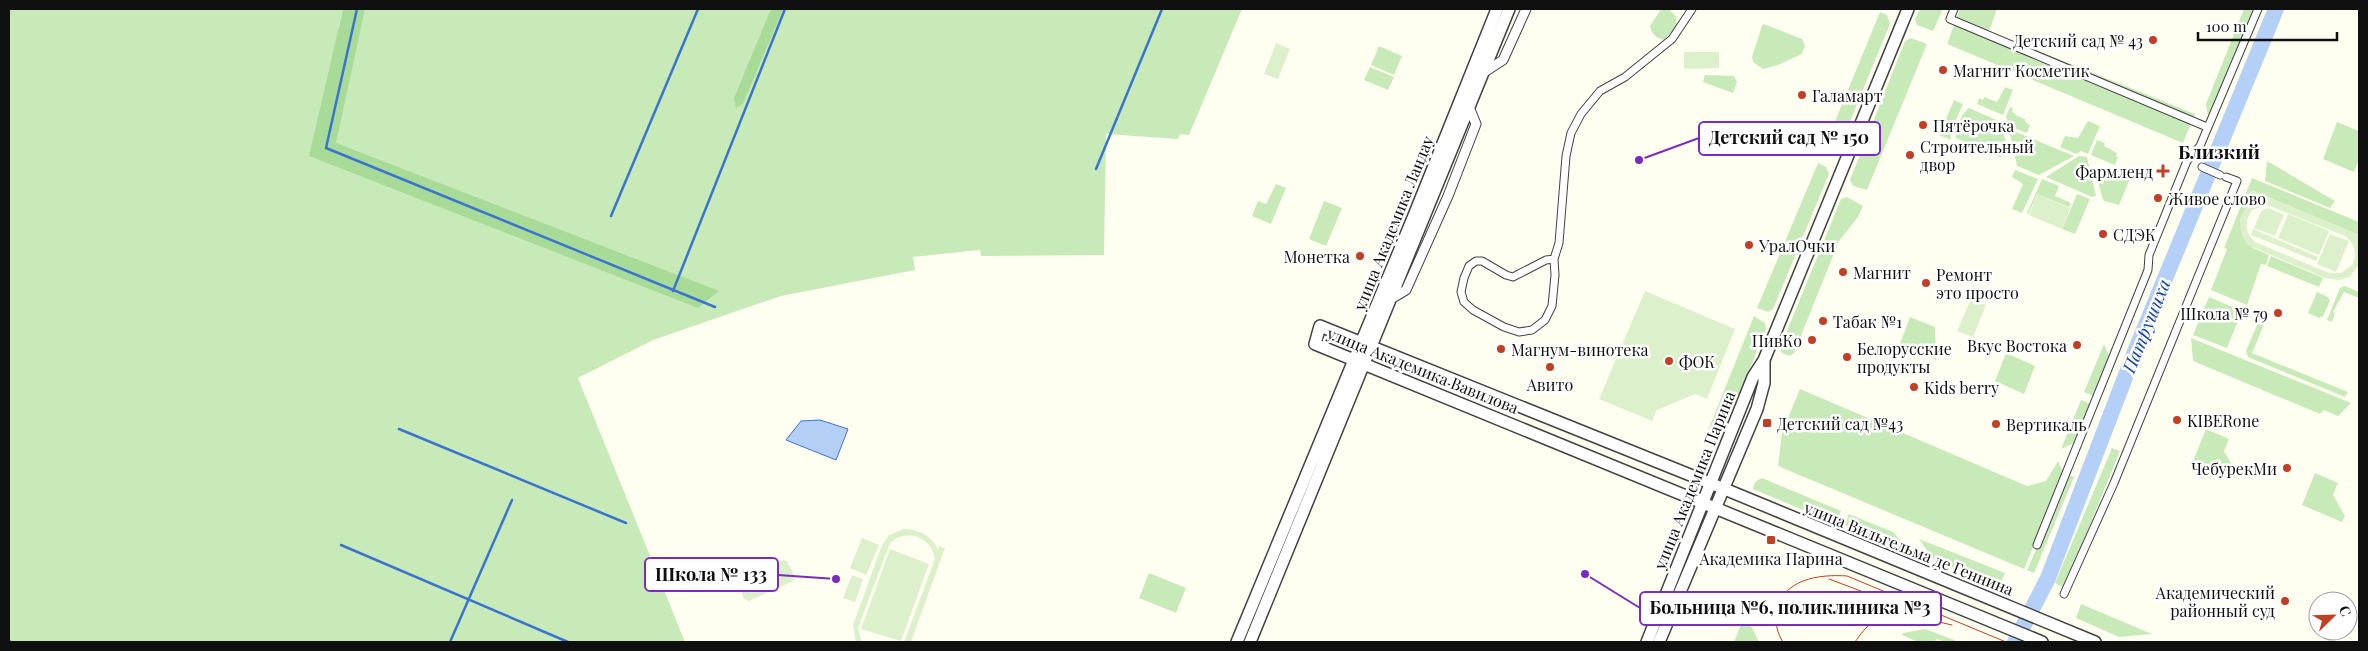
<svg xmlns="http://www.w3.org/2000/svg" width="2368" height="651" font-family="'Playfair Display',serif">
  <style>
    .green { fill: #c8eab9 }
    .forest { fill: #a8db98 }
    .pitch { fill: #dcf1cb; fill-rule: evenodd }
    .water { fill: #b5d0f7; stroke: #3a74cf }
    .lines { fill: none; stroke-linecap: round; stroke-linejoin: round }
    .stream { stroke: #3a74cf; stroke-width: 2.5 }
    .river { stroke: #b5d0f7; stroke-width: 16 }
    .pedestrian-casing { stroke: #424242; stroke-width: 9 }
    .minor-casing { stroke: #424242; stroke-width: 11 }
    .tertiary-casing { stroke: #424242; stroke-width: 14 }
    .pedestrian { stroke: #fff; stroke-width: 7 }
    .minor { stroke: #fff; stroke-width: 9 }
    .tertiary { stroke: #fff; stroke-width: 11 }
    .tram { stroke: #c23f24; stroke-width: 1 }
    .poi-dot { fill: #c23f24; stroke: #fff; stroke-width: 2 }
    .labels { text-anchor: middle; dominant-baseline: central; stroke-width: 5; stroke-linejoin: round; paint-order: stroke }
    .poi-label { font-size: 16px; fill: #0f0f0f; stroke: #fff; text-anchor: start }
    .street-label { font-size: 16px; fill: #0f0f0f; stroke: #fff }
    .water-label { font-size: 18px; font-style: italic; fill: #1547a4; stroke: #fff }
    .quarter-label { font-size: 19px; font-weight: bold; fill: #0f0f0f; stroke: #fff }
    .leader { fill: none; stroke: #7b2cbf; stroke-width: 2 }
    .callout-dot { fill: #7b2cbf; stroke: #fff; stroke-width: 2 }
    .callout { fill: #fff; stroke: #7b2cbf; stroke-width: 2 }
    .callout-label { font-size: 18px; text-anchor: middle; font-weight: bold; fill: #0f0f0f }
  </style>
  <rect width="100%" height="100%" fill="#fffff1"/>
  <path class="green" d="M 9,9 L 343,9 L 338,29 L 363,17 L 365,9 L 1242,9 L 1189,135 L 1180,134 L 1178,139 L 1106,134 L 1104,255 L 981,256 L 980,250 L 913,257 L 915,270 L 781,296 L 653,340 L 578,378 L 685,642 L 9,642 Z
    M 1661,9 L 1670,10 L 1676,17 L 1677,26 L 1664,40 C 1655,37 1652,35 1650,26 Z
    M 1920,9 L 1943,9 L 1933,31 L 1917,25 L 1915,19 Z
    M 1960,9 L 1997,9 L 1989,31 L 2195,114 L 2183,143 L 1947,44 Z
    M 2244,9 L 2254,9 L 2208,116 L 2206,104 Z
    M 1880,12 L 1887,15 L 1890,24 L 1837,153 L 1830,156 L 1822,153 Z
    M 1764,24 L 1802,39 L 1805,46 L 1802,54 L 1778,65 L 1763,69 L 1753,62 L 1752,57 L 1762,26 Z
    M 1911,38 L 1927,44 L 1867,190 L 1853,186 L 1850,180 L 1905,41 Z
    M 1379,46 L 1402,56 L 1394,75 L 1371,65 Z
    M 1370,67 L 1394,77 L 1388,90 L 1364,80 Z
    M 1705,75 L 1734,76 L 1737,82 L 1733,93 L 1703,82 Z
    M 2005,87 L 2013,90 L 2003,115 L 1977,104 L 1979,98 L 1983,100 L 1984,97 L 1997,102 Z
    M 1954,100 L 1963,104 L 1950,133 L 1951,140 L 1939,135 Z
    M 2010,107 L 2013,108 L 2012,112 L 2016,114 L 2015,115 L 2025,119 L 2025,122 L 2030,125 L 2027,133 L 2008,126 L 2006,116 Z
    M 1969,108 L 2001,122 L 2008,151 L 2004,156 L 1999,157 L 1956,138 C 1954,131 1962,112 1969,108 Z
    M 2088,121 L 2100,126 L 2088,154 L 2081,151 L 2076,154 L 2060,147 L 2065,136 L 2078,138 Z
    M 2337,122 L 2359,131 L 2359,160 L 2354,172 L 2323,159 Z
    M 2009,129 L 2074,156 L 2039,175 L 2017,166 Z
    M 2097,140 L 2105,143 L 2104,146 L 2117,153 L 2116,156 L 2118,157 L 2115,165 L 2091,155 Z
    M 2079,156 L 2087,157 L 2096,196 L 2092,197 L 2046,177 Z
    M 2267,161 L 2335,201 L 2330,208 L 2265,181 Z
    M 1818,163 L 1826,167 L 1829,174 L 1773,309 L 1768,312 L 1757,308 Z
    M 2106,167 L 2127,177 L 2129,181 L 2119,205 L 2104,201 L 2102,197 L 2096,174 L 2099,168 Z
    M 2015,170 L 2038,179 L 2022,213 L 2012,209 L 2023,184 L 2012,177 Z
    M 2252,178 L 2359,222 L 2359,235 L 2251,190 L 2258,200 L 2247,206 L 2240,220 L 2253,248 L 2269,255 L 2266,265 L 2261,264 L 2247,305 L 2211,290 L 2227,249 L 2224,248 Z
    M 2042,179 L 2059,186 L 2055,196 L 2071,203 L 2069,207 L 2037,194 L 2028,215 L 2027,213 Z
    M 1276,184 L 1286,188 L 1271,224 L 1252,216 L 1258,201 L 1266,204 Z
    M 2077,194 L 2090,199 L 2075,234 L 2062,229 Z
    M 1847,197 L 1863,206 L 1858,217 L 1839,241 L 1794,353 L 1790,356 L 1782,353 L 1780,348 L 1841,199 Z
    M 1324,201 L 1342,208 L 1326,246 L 1309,239 Z
    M 2271,256 L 2323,278 L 2319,287 L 2267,266 Z
    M 2345,286 L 2359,292 L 2359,298 L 2344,292 L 2333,312 L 2335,313 L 2332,322 L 2327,320 L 2340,288 Z
    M 2317,292 L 2328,297 L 2330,301 L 2323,316 L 2319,318 L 2308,313 Z
    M 2209,297 L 2242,311 L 2227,348 L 2193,335 Z
    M 1754,316 L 1765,323 L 1766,329 L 1717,449 L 1703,443 Z
    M 1910,317 L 1935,327 L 1936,360 L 1900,344 Z
    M 2260,318 L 2266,320 L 2252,353 L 2348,392 L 2345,397 L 2248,357 L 2246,351 Z
    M 2191,338 L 2351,403 L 2338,416 L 2324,410 L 2320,414 L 2193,361 Z
    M 2104,344 L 2110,359 L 2094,396 L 2084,392 Z
    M 2006,353 L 2035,366 L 2024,394 L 1995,381 Z
    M 1800,389 L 2027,486 L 2046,481 L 2058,461 L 2064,474 L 2024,569 L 1778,466 L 1782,432 Z
    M 2081,400 L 2091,404 L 2076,442 L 2061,449 Z
    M 2206,429 L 2229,439 L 2224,451 L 2236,472 L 2233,478 L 2193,461 Z
    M 2112,448 L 2120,451 L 2064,588 L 2055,583 Z
    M 2315,473 L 2338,483 L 2333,495 L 2345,516 L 2342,522 L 2302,505 Z
    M 2069,475 L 2074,477 L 2034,573 L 2027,570 Z
    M 1762,478 L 1841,511 L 1837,520 L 1832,522 L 1753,489 L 1755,482 Z
    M 1849,514 L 1893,532 L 1920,561 L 1921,564 L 1889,551 L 1845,525 Z
    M 1919,539 L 2005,573 L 1999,587 L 1934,560 Z
    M 1149,573 L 1186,588 L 1176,613 L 1139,598 Z
    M 2081,604 L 2152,634 L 2119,637 L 2076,618 Z
    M 1743,619 L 1750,624 L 1759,642 L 1734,642 Z
    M 1925,629 L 1959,642 L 1946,642 L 1937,639 L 1934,642 L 1918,642 L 1902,635 L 1903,633 Z"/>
  <path class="forest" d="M 343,9 L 365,9 L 336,143 L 719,291 L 698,308 L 309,156 Z
    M 771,9 L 783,9 L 743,104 L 736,108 L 734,98 Z"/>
  <path class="pitch" d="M 1276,43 L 1290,49 L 1278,79 L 1264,74 Z
    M 1684,52 L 1719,52 L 1719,68 L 1684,69 Z
    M 2251,190 L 2359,235 L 2359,265 L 2349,277 L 2338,280 L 2325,278 L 2248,245 C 2235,229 2238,209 2257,200 L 2249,196 ZM 2267,205 L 2345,236 C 2355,244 2357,252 2353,264 L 2341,273 L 2329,273 L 2255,242 C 2245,233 2244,222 2252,210 Z
    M 2037,194 L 2070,208 L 2062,229 L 2029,215 Z
    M 2268,208 L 2284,215 L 2275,236 L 2254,228 L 2261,211 Z
    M 2288,214 L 2329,231 L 2319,255 L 2278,238 Z
    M 2253,229 L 2318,257 L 2316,261 L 2251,235 Z
    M 2330,234 L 2349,241 L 2336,272 L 2317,264 Z
    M 1645,291 L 1735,329 L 1707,399 L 1695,394 L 1657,410 L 1652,421 L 1599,399 Z
    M 1971,299 L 1986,305 L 1973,337 L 1957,331 Z
    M 903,529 C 918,529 931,535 938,549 L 939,546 L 945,548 L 911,642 L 904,642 L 935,559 C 931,537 907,528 890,543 L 858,628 L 862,642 L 856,642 L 853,625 L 882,545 L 889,535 Z
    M 862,538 L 879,545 L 866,575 L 850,568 Z
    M 890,549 L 929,564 L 901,641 L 861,629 Z
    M 783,560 L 787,561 L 795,577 L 793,581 L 749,601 L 744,599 L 737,580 Z
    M 852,575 L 863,579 L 855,602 L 843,598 Z"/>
  <path class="water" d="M 820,420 L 848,429 L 836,460 L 786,440 L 801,421 Z"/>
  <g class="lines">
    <path class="stream" d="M 357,9 L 326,148 L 715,307
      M 1096,169 L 1162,9
      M 611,216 L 698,9
      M 673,291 L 785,9
      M 399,429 L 626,523
      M 341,545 L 568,642
      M 9,641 L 11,642
      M 450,642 L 512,500"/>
    <path class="river" d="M 2015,642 L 2048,578 L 2134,354 L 2276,9"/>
    <g class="pedestrian-casing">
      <path id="pedestrian" d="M 1954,9 L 1950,19 L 2207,127
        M 2202,167 L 2220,175
        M 1554,259 L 1546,260 L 1513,277 L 1506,275 L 1482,261 L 1476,261 L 1469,266 L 1464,278 L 1461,292 L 1464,302 L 1473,310 L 1504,327 L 1519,332 L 1532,330 L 1545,320 L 1552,306 L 1555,275 L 1554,259 L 1559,243 L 1566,156 L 1571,133 L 1581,114 L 1600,91 L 1625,77 L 1672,39 L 1692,9
        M 2037,545 L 2148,270 L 2149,255 L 2187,161 L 2200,146 L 2258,9
        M 2064,594 L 2114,483 L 2237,181 L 2226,177"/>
    </g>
    <g class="minor-casing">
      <path id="minor" d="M 1483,73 L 1503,60 L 1526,9
        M 1391,299 L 1406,290 L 1448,196 L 1476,124 L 1469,107"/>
    </g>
    <g class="tertiary-casing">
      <path id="tertiary" d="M 1237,642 L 1415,213 L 1497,9
        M 1250,642 L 1509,9
        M 1647,642 L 1753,377 L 1764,360 L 1908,9
        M 1659,642 L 1757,409 L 1764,383 L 1764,360
        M 2042,642 L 1315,344 L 1320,326 L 1710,483 L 2095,642"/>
    </g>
    <use href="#pedestrian" class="pedestrian"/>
    <use href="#minor" class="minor"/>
    <use href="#tertiary" class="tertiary"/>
    <path class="tram" d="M 1829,579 L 1922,614
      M 1783,642 C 1777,633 1775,623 1777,612 C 1782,579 1819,574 1847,576 L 2006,642
      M 1855,642 C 1860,635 1866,626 1874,622 C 1896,610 1929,620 1952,625"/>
  </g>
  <g class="poi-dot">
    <circle cx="2153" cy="40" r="5"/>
    <circle cx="1943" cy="70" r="5"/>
    <circle cx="1802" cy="95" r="5"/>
    <circle cx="1923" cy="125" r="5"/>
    <circle cx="1910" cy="155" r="5"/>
    <path d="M2160.5 163.5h5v5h5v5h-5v5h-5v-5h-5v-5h5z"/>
    <circle cx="2158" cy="198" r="5"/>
    <circle cx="2103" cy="234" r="5"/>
    <circle cx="1749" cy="245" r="5"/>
    <circle cx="1360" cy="256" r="5"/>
    <circle cx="1843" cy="272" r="5"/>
    <circle cx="1926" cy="283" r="5"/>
    <circle cx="2278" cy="313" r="5"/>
    <circle cx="1823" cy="321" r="5"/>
    <circle cx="1812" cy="340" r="5"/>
    <circle cx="2077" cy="345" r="5"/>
    <circle cx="1501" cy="349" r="5"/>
    <circle cx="1847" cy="357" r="5"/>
    <circle cx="1669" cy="361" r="5"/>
    <circle cx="1550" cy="367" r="5"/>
    <circle cx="1914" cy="387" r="5"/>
    <circle cx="2177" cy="420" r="5"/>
    <rect x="1762" y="418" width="10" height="10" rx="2.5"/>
    <circle cx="1996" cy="424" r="5"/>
    <circle cx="2287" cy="468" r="5"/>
    <rect x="1766" y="535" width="10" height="10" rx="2.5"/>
    <circle cx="2285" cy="601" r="5"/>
  </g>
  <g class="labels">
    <g class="poi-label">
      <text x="2143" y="40" text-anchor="end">Детский сад № 43</text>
      <text x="1953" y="70">Магнит Косметик</text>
      <text x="1812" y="95">Галамарт</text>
      <text x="1933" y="125">Пятёрочка</text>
      <text x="1920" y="146">Строительный<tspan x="1920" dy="18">двор</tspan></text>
      <text x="2153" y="171" text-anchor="end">Фармленд</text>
      <text x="2168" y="198">Живое слово</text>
      <text x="2113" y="234">СДЭК</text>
      <text x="1759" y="245">УралОчки</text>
      <text x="1350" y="256" text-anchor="end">Монетка</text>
      <text x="1853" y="272">Магнит</text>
      <text x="1936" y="274">Ремонт<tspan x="1936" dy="18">это просто</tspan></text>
      <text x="2268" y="313" text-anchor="end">Школа № 79</text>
      <text x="1833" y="321">Табак №1</text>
      <text x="1802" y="340" text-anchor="end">ПивКо</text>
      <text x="2067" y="345" text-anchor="end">Вкус Востока</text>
      <text x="1857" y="348">Белорусские<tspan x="1857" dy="18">продукты</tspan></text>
      <text x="1511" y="349">Магнум-винотека</text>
      <text x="1679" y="361">ФОК</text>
      <text x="1550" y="384" text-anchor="middle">Авито</text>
      <text x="1924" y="387">Kids berry</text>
      <text x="2187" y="420">KIBERone</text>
      <text x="1777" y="423">Детский сад №43</text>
      <text x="2006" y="424">Вертикаль</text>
      <text x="2277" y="468" text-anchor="end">ЧебурекМи</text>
      <text x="1771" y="558" text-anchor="middle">Академика Парина</text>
      <text x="2275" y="592" text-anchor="end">Академический<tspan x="2275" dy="18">районный суд</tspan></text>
    </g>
    <g class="street-label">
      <text transform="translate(1393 223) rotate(-68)">улица Академика Ландау</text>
      <text transform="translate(1423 370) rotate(22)">улица Академика Вавилова</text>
      <text transform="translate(1694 480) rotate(-68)">улица Академика Парина</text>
      <text transform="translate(1909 548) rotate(22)">улица Вильгельма де Геннина</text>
    </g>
    <g class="water-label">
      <text transform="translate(2146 326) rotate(-68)">Патрушиха</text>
    </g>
    <g class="quarter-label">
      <text x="2219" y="151">Близкий</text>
    </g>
  </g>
  <path class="leader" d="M1639 160L1699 138M836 579L778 575M1585 574L1640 608"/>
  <g class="callout-dot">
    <circle cx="1639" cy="160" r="5"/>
    <circle cx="836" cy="579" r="5"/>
    <circle cx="1585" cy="574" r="5"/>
  </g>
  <g class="callout">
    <rect x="1699" y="122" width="181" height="33" rx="5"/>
    <rect x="645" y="558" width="133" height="33" rx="5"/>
    <rect x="1640" y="592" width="301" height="33" rx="5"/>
  </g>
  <g class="callout-label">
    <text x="1789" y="144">Детский сад № 150</text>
    <text x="711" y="581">Школа № 133</text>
    <text x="1790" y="614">Больница №6, поликлиника №3</text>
  </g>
  <rect width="2368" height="651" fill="none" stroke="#0f0f0f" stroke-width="20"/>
  <g transform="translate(2333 616) rotate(67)"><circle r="24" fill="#ffffff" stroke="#9f9f9f"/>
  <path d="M0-4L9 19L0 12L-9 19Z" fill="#c23f24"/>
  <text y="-8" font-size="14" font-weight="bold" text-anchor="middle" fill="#0f0f0f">С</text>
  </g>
  <path d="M2198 32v8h139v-8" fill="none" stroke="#0f0f0f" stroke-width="2.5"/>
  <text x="2206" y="32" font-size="15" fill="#0f0f0f" stroke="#ffffff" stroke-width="4" paint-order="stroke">100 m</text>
</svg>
